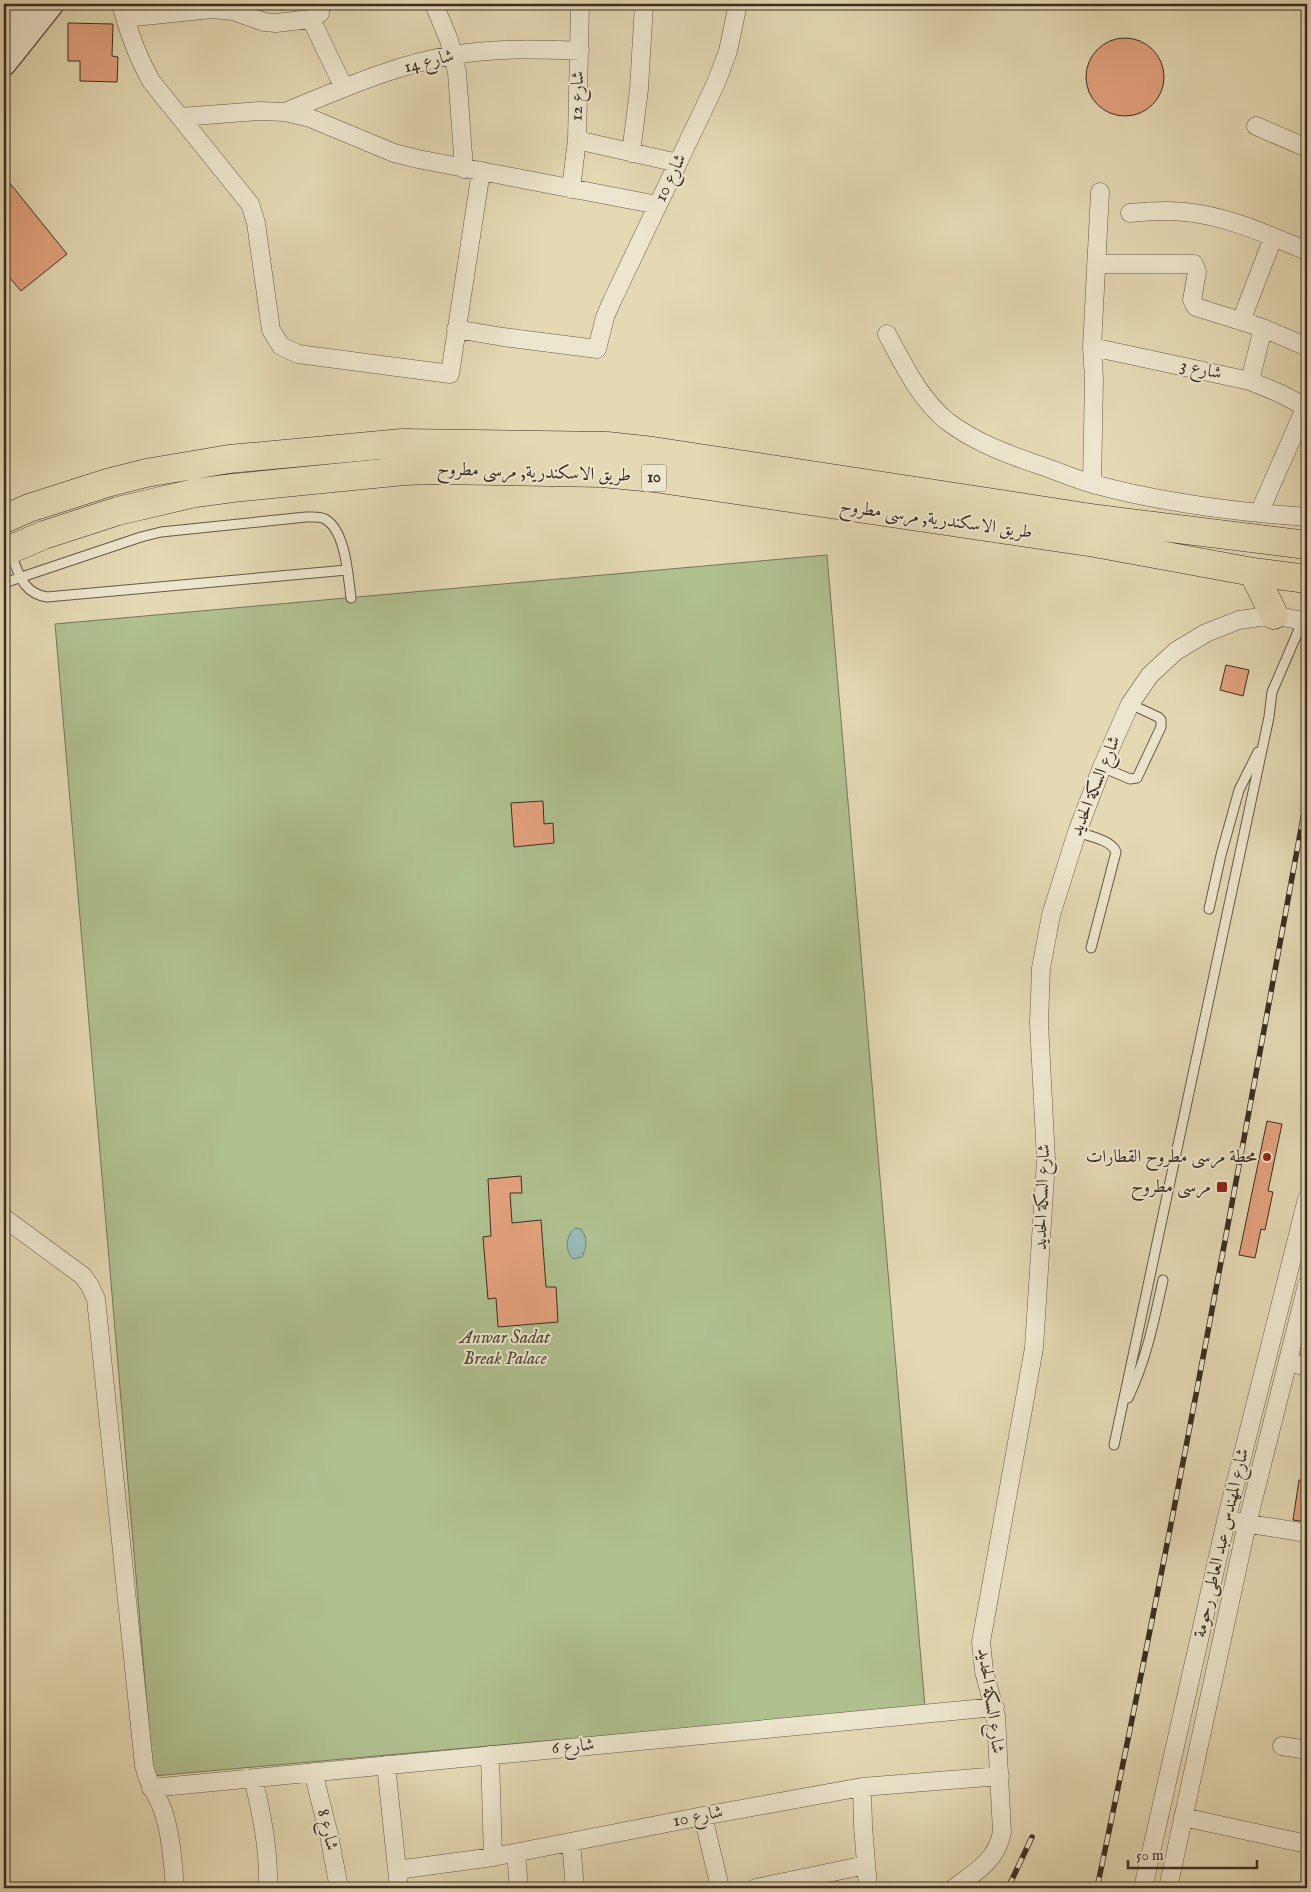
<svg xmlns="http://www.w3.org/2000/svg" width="1311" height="1892" font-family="'IM FELL English',Amiri,serif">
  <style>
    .green { fill: #b0c08f; stroke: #75765a }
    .water { fill: #98b9b5; stroke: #72817b }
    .building { fill: #e3a27d; stroke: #3a2d25 }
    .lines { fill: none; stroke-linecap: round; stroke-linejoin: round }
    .lane-casing { stroke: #645848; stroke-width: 11 }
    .street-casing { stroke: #645848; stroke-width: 19 }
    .secondary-casing { stroke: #3a2d25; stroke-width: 27 }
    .primary-casing { stroke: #3a2d25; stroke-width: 29 }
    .lane { stroke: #ede6ce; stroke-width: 9 }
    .street { stroke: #ede6ce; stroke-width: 18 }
    .secondary { stroke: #ede6ce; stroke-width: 25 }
    .primary { stroke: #e4d9b3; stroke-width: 28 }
    .rail-casing { stroke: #3a2d25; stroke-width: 5.5 }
    .rail { stroke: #ede6ce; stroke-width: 4; stroke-dasharray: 11; stroke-linecap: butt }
    .poi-dot { fill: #8f2418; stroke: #ede6ce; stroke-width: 2 }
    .labels { text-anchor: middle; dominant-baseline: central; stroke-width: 4; stroke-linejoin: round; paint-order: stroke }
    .shield { fill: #ede6ce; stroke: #706458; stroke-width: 1 }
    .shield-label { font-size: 16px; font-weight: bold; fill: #3a2d25 }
    .street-label { font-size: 18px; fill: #3a2d25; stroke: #ede6ce }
    .poi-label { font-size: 18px; fill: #3a2d25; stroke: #ede6ce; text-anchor: end }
    .park-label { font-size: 18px; font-style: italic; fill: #524a3a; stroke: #ede6ce }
  </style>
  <rect width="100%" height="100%" fill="#e4d9b3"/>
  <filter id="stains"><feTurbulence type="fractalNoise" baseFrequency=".004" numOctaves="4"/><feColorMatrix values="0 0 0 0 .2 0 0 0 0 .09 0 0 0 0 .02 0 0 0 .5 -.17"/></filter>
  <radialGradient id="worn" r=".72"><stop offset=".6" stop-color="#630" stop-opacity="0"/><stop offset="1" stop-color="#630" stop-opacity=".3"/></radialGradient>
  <path class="green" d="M 827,555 L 925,1707 L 153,1776 L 55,624 Z"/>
  <path class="water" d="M 575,1228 L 581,1229 C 588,1239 587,1246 582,1257 L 573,1259 C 564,1249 566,1236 575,1228 Z"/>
  <path class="building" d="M 68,23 L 113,24 L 112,56 L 118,57 L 117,82 L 80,81 L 80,61 L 68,61 Z
    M1086 77a39 39 0 1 1 78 0a39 39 0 1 1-78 0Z
    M 4,176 L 67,254 L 21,291 L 4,271 Z
    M 1226,665 L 1249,670 L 1243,696 L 1220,690 Z
    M 543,801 L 544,824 L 553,823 L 554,843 L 514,847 L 511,803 Z
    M 1267,1121 L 1282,1124 L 1268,1191 L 1273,1192 L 1265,1230 L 1261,1229 L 1255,1258 L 1239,1255 Z
    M 521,1176 L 522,1193 L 510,1193 L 512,1223 L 541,1220 L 546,1287 L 556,1287 L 558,1322 L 498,1327 L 496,1298 L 488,1299 L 483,1237 L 491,1236 L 488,1179 Z
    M 1299,1480 L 1307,1481 L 1307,1522 L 1293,1520 Z"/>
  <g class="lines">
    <g class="lane-casing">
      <path id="lane" d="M 10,552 C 19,573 22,593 47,597 L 347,570
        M 4,583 L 141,537 L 161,532 L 306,517 C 312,517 320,516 325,519 C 346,531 348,576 351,598
        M 1102,767 L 1130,779 L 1137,778 L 1161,727 L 1161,720 L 1158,717 L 1130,704
        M 1077,832 C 1088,836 1112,840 1116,852 L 1091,948
        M 1209,909 L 1221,855 L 1239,790 L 1258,752
        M 1128,1398 C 1146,1361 1154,1321 1163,1280
        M 1114,1445 L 1269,717 L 1272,692 L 1303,620"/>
    </g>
    <g class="street-casing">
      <path id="street" d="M 121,4 C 128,31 137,56 151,81 L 250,204 L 256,223 L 271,330 L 281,346 L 298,354 L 450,374 L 481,171
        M 434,4 L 449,40 L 457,72 L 464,169
        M 125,18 L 212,9 L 233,11 L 264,22 L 276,23 L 311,19 L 320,13 L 321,4
        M 311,19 L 344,88
        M 285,112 C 339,90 396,64 454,55 C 496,48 538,49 580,51
        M 180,117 L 259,111 L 285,112 L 310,118 L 394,153 L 418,159 L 658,205
        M 1256,126 L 1307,148
        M 577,140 L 678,163
        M 631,153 L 639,89 L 644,4
        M 571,189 L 577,140 L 580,4
        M 1130,213 C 1149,211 1167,210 1185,212 C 1228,216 1268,235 1307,251
        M 1096,264 L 1194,264 L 1197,272 L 1192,300 L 1196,307 L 1263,328 L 1307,347
        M 1241,321 L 1273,238
        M 456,329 L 503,337 L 597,349 L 605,317 L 612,301 L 716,83 L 728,51 L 738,4
        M 887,334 C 904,365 919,398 947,421 C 974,442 1007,454 1039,465 C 1057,471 1075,479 1093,484 C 1163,503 1235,512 1307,517
        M 1092,347 L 1250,381 L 1279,393 L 1306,407
        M 1250,381 L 1263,328
        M 1092,483 L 1094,379 L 1092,347 L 1100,192
        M 1259,513 L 1307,404
        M 4,1218 L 83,1276 L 90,1286 L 96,1299 L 144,1765 C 148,1785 157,1793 163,1811 C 171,1833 173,1864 175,1888
        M 1288,1363 L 1307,1366
        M 1237,1522 L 1307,1533
        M 1282,1746 L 1307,1750
        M 490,1755 L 493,1857
        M 386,1765 L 399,1888
        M 313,1772 L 329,1835 L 339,1888
        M 253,1778 C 262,1815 269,1850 268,1888
        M 862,1787 L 863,1826 L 868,1888
        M 151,1788 L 995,1707
        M 703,1816 L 720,1888
        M 1183,1817 L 1307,1844
        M 571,1842 L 575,1888
        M 516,1853 L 519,1888
        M 397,1870 L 493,1857 L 703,1816 L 862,1787 L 1000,1776
        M 756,1888 L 866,1865
        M 954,1888 C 976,1872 997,1860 1002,1832 L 996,1716 L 984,1671 L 981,1642 L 1034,1348 L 1046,1160 L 1039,1023 L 1041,968 L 1051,915 L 1077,832 L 1102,767 L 1130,704 L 1150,675 L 1176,651 L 1206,633 L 1239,620 L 1274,615 L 1307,622
        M 1143,1888 L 1226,1521 L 1307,1199
        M 1168,1888 L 1247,1524 L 1307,1285"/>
    </g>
    <g class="secondary-casing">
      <path id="secondary" d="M 4,28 L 24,4
        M 4,63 L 51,4"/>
    </g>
    <g class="primary-casing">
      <path id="primary" d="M 4,519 L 29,508 L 107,483 L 146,473 L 229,459 L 402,443 L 607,446 L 653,451 L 1098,519 L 1307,545
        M 4,552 L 44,535 L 118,511 L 195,493 L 233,488 L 404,471 L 438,470 L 602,473 L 654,478 L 1095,543 L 1253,572 L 1307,579
        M 1253,572 L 1274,615"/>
    </g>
    <use href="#lane" class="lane"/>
    <use href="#street" class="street"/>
    <use href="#secondary" class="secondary"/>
    <use href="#primary" class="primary"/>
    <g class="rail-casing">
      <path id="rail" d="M 1008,1888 L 1032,1837
        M 1097,1888 C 1174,1526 1240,1161 1307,796"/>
    </g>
    <use href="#rail" class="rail"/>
  </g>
  <g class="poi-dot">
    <circle cx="1267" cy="1157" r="5"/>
    <rect x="1216" y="1181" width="12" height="12" rx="2.5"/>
  </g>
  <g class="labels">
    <rect class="shield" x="641.5" y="464.5" width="25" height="27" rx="4"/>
    <g class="shield-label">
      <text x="654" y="478">10</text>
    </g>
    <g class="street-label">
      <text transform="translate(429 62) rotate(-14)">شارع 14</text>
      <text transform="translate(578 96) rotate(-88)">شارع 12</text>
      <text transform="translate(671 178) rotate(-64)">شارع 10</text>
      <text transform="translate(1201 370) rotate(12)">شارع 3</text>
      <text transform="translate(534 473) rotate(2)">طريق الاسكندرية, مرسى مطروح</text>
      <text transform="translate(936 520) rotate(8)">طريق الاسكندرية, مرسى مطروح</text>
      <text transform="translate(1096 786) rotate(-68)">شارع السكة الحديد</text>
      <text transform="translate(1043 1197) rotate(-88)">شارع السكة الحديد</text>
      <text transform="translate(1222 1543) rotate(-77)">شارع المهندس عبد العاطى رحومة</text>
      <text transform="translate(990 1701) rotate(82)">شارع السكة الحديد</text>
      <text transform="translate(573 1747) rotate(-5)">شارع 6</text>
      <text transform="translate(698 1817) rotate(-11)">شارع 10</text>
      <text transform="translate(327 1830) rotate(77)">شارع 8</text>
    </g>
    <g class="poi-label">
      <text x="1257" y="1157">محطة مرسى مطروح القطارات</text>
      <text x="1211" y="1187">مرسى مطروح</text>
    </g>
    <g class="park-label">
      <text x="505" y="1338">Anwar Sadat<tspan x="505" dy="21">Break Palace</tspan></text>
    </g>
  </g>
  <rect width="1311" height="1892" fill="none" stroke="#e4d9b3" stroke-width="20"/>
  <rect x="5" y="5" width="1301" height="1882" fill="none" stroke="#3a2d25" stroke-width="2.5"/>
  <rect x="10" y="10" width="1291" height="1872" fill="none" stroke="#3a2d25"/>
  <path d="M1128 1860v8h129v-8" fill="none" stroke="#3a2d25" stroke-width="2.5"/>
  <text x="1136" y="1860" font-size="15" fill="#3a2d25" stroke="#ede6ce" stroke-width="4" paint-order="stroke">50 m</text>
  <rect width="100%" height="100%" filter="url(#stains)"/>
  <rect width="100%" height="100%" fill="url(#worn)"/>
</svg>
